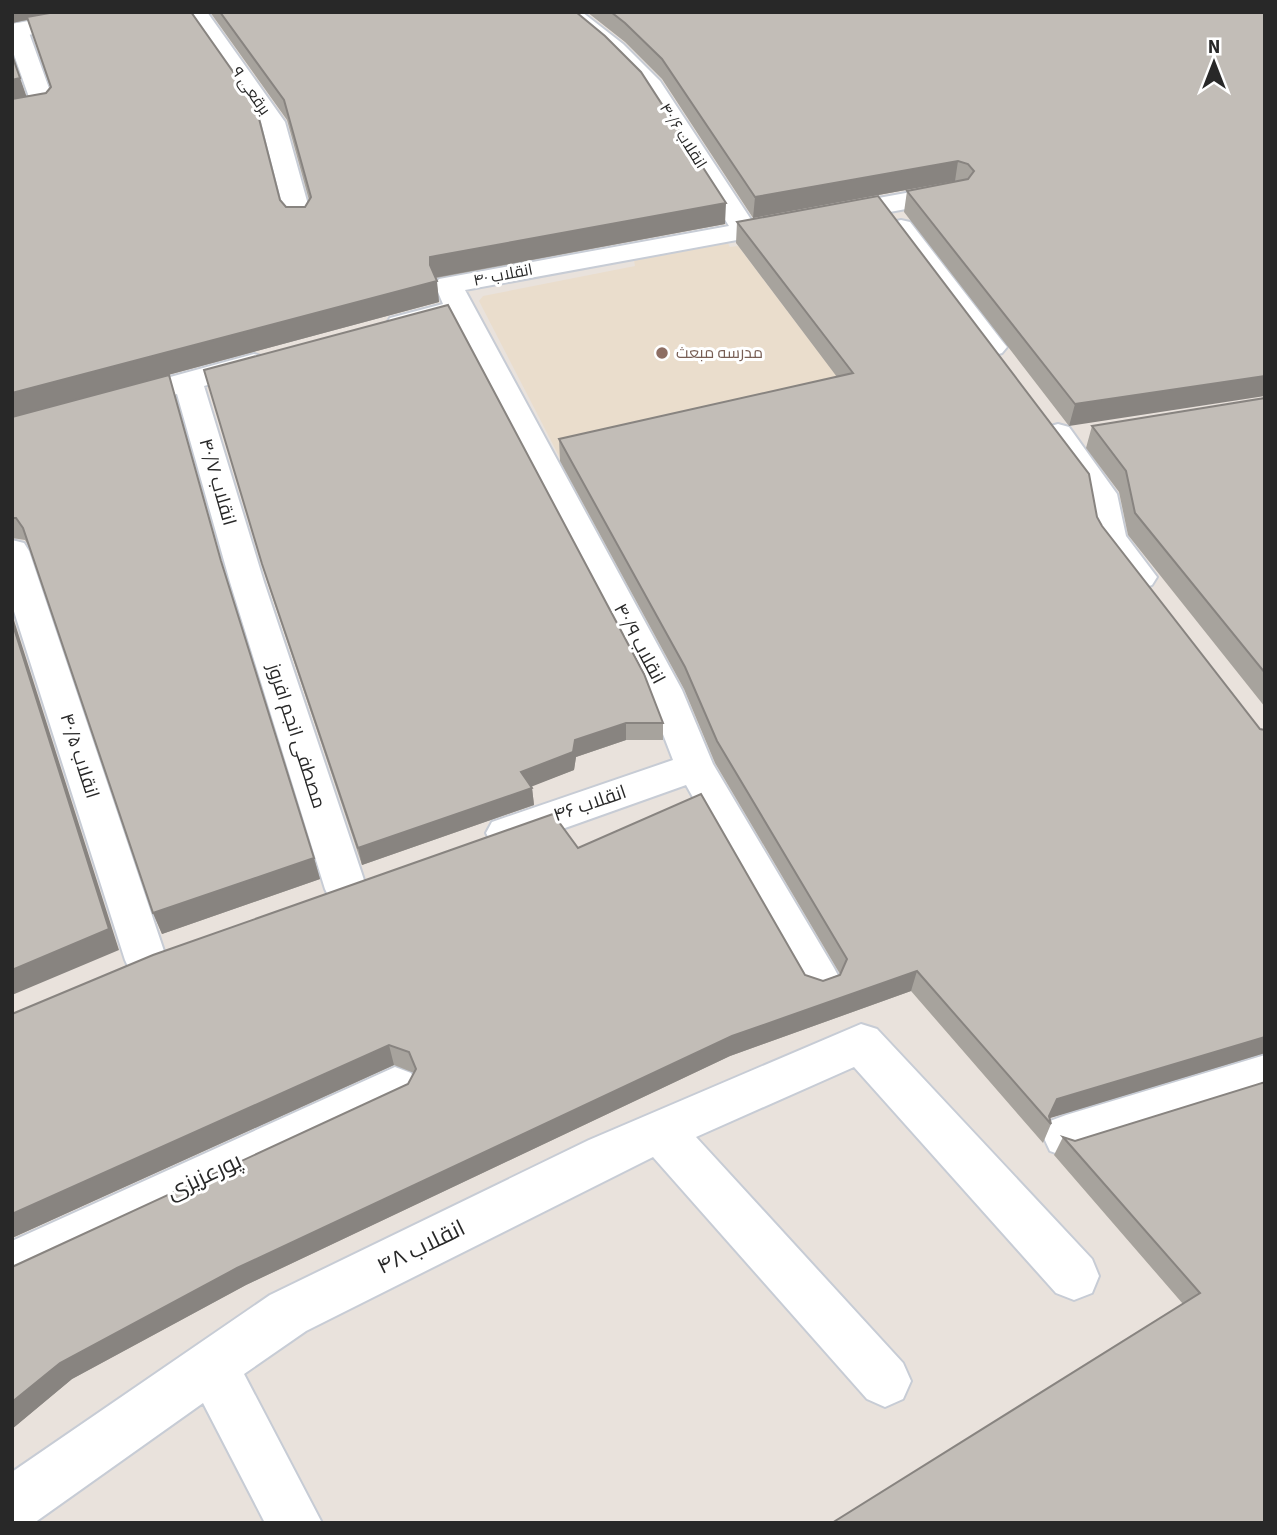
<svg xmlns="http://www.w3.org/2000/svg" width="1277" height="1535" font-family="'Source Sans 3',Cairo,sans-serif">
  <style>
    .education { fill: #eaddcc }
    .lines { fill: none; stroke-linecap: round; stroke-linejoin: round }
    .minor-casing { stroke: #c7ccd5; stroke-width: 4 }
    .secondary-casing { stroke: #c7ccd5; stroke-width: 4 }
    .minor { fill: #fff; fill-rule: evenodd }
    .secondary { fill: #fff; fill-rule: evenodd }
    .wall { fill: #a7a39d }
    .shaded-wall { fill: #888480 }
    .building { fill: #c2bdb7; stroke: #888480; stroke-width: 2 }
    .education-dot { fill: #8d6e63; stroke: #fff; stroke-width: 2.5 }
    .labels { text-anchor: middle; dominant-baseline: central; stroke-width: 6; stroke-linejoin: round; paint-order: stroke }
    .far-street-label { font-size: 16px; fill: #282828; stroke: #fff }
    .far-education-label { font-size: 16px; fill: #785e54; stroke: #fff; text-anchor: start }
    .street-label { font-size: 19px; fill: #282828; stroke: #fff }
    .near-street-label { font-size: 23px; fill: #282828; stroke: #fff }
  </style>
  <rect width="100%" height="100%" fill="#e9e2dc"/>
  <path class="education" d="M 726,240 L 730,247 L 738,246 L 851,395 L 561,460 L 479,301 L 483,296 L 635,266 L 634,260 L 639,255 Z"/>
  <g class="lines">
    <g class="minor-casing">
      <path id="minor" d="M 185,12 L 207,12 L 285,122 L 312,219 L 308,225 L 299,227 L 290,225 L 286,219 L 261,122 Z
        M 557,12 L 582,12 L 623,44 L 660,81 L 752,221 L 955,184 L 964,187 L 968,192 L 964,197 L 955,200 L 465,290 L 682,690 L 713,764 L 834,968 L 841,981 L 834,994 L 819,999 L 804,994 L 686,785 L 506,849 L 492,844 L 486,833 L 492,822 L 673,760 L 646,690 L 451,319 L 400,333 L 390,330 L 386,324 L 390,318 L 443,304 L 435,285 L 439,279 L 729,226 L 643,90 L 607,54 Z
        M 17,23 L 25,25 L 28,30 L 55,105 L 51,110 L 12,118 L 12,104 L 30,100 L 12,49 L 12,25 Z
        M 901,220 L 910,222 L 1002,341 L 1007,347 L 1002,353 L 992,356 L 982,353 L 888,228 L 892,222 Z
        M 254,354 L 264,357 L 269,363 L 264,369 L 204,386 L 264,582 L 367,889 L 361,901 L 346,906 L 331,901 L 325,889 L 230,582 L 177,394 L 123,408 L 112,405 L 108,399 L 112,393 Z
        M 1058,424 L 1069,427 L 1117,494 L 1126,536 L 1157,577 L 1152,585 L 1140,589 L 1128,585 L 1098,546 L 1093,538 L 1085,495 L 1042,434 L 1047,427 Z
        M 12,540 L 24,543 L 29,551 L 167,960 L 161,973 L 146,978 L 131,973 L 125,960 L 12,605 Z
        M 861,1024 L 877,1029 L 1092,1259 L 1099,1276 L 1092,1293 L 1074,1300 L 1056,1293 L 854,1067 L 696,1137 L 903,1363 L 911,1381 L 903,1399 L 885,1407 L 867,1399 L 653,1157 L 306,1331 L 244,1374 L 322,1523 L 265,1523 L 203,1403 L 34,1523 L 12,1523 L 12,1472 L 270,1295 L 589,1140 Z
        M 1265,1055 L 1265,1095 L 1066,1157 L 1050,1151 L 1043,1136 L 1050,1121 L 1066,1115 Z
        M 395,1067 L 411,1073 L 418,1087 L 411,1101 L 12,1290 L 12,1241 Z"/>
    </g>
    <g class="secondary-casing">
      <path id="secondary" d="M 77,12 L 125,12 L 122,17 L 114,19 L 12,38 L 12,24 Z"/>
    </g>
    <use href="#minor" class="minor"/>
    <use href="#secondary" class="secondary"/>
  </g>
  <path class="wall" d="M 12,12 L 191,12 L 280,200 L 286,207 L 305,207 L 309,200 L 287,120 L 210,12 L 576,12 L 725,224 L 436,278 L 439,302 L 30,412 L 221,561 L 314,858 L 320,879 L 162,934 L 153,913 L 29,547 L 25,540 L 12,538 L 12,55 L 26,96 L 46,93 L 50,87 L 28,20 L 12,23 Z
    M 587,12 L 1265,12 L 1069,426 L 904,212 L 907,191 L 955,181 L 753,218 L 662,79 L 625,42 Z
    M 737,222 L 1097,517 L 1265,1053 L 1049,1118 L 1051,1124 L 1043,1143 L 911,991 L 730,1056 L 246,1285 L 72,1379 L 12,1429 L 12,1267 L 408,1084 L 414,1073 L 394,1065 L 12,1238 L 578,848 L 805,975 L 823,981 L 840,974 L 715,763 L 684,689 L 560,461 L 559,439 L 837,377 L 736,243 Z
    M 204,370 L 663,723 L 663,740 L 626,740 L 576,757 L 574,770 L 531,786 L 532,788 L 534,805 L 362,865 L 267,581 Z
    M 1265,398 L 1265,707 L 1128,535 L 1119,492 L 1086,448 L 1092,426 Z
    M 1265,1082 L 1265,1523 L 1183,1304 L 1054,1155 L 1063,1137 L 1075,1141 Z"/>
  <path class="shaded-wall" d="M 12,12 L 63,12 L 12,23 Z
    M 20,78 L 27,98 L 12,102 L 12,80 Z
    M 958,161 L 955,181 L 753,218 L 755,197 Z
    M 726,203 L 725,224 L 433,278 L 437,281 L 439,302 L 12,417 L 12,393 L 430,265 L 430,257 Z
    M 1265,376 L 1265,396 L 1069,426 L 1075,404 Z
    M 12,614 L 119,950 L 12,995 Z
    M 626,723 L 626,740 L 576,757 L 574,770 L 523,790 L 521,772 L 575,740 Z
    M 532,788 L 534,805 L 362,865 L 358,848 Z
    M 314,858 L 320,879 L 162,934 L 153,913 Z
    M 917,971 L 911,991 L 730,1056 L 246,1285 L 72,1379 L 12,1429 L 12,1402 L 60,1363 L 237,1268 L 732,1036 Z
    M 1265,1037 L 1265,1053 L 1047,1119 L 1057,1099 Z
    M 389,1045 L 394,1065 L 12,1238 L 12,1214 Z"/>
  <path class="building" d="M 55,12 L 191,12 L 255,103 L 280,200 L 286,207 L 305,207 L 311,197 L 284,100 L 220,12 L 576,12 L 605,36 L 641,72 L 726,203 L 430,257 L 430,265 L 437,281 L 12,393 L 12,99 L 46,93 L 51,87 L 27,17 Z
    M 611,12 L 1265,12 L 1265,376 L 1075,404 L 907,191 L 968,179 L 974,171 L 968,164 L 958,161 L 755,197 L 662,59 L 625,23 Z
    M 12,55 L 20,78 L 12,80 Z
    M 878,196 L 1089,474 L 1097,517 L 1102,526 L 1260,729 L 1265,730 L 1265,1037 L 1057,1099 L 1049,1116 L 1051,1124 L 917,971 L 732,1036 L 237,1268 L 60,1363 L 12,1402 L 12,1267 L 408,1084 L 416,1069 L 409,1052 L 389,1045 L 12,1214 L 12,1014 L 153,955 L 553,814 L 578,848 L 701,794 L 805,975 L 823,981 L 840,975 L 847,959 L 717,741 L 685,667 L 559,439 L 853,373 L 737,222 Z
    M 448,305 L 644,674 L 663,723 L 626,723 L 575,740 L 573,752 L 521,772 L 532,788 L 358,848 L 262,564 L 204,370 Z
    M 169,375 L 221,561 L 314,858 L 153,913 L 23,528 L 16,518 L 12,518 L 12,417 Z
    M 1265,398 L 1265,673 L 1135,513 L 1126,471 L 1092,426 Z
    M 12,622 L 109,929 L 12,970 Z
    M 1265,1082 L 1265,1523 L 832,1523 L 1200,1293 L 1063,1137 L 1075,1141 Z"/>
  <circle class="education-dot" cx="662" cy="353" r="7"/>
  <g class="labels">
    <g class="far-street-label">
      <text transform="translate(251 91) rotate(55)">برقعی ۹</text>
      <text transform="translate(683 136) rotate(58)">انقلاب ۴۰/۶</text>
      <text transform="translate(503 275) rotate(-11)">انقلاب ۴۰</text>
    </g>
    <g class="far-education-label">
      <text x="676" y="353">مدرسه مبعث</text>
    </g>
    <g class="street-label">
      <text transform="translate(217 482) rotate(74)">انقلاب ۴۰/۷</text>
      <text transform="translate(639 644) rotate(62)">انقلاب ۴۰/۹</text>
      <text transform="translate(296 736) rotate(72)">مصطفی انجم افروز</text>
      <text transform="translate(79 756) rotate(72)">انقلاب ۴۰/۵</text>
      <text transform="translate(590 804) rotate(-19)">انقلاب ۴۶</text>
    </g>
    <g class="near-street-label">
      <text transform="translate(204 1176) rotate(-25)">پورعزیزی</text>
      <text transform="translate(421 1247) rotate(-26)">انقلاب ۴۸</text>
    </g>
  </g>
  <rect width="1277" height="1535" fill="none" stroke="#282828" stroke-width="28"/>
  <g transform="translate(1214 63)" stroke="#ffffff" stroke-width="5" paint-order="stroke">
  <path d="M0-5L12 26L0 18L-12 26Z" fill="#282828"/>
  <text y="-10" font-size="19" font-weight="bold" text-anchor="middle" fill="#282828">N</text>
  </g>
</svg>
